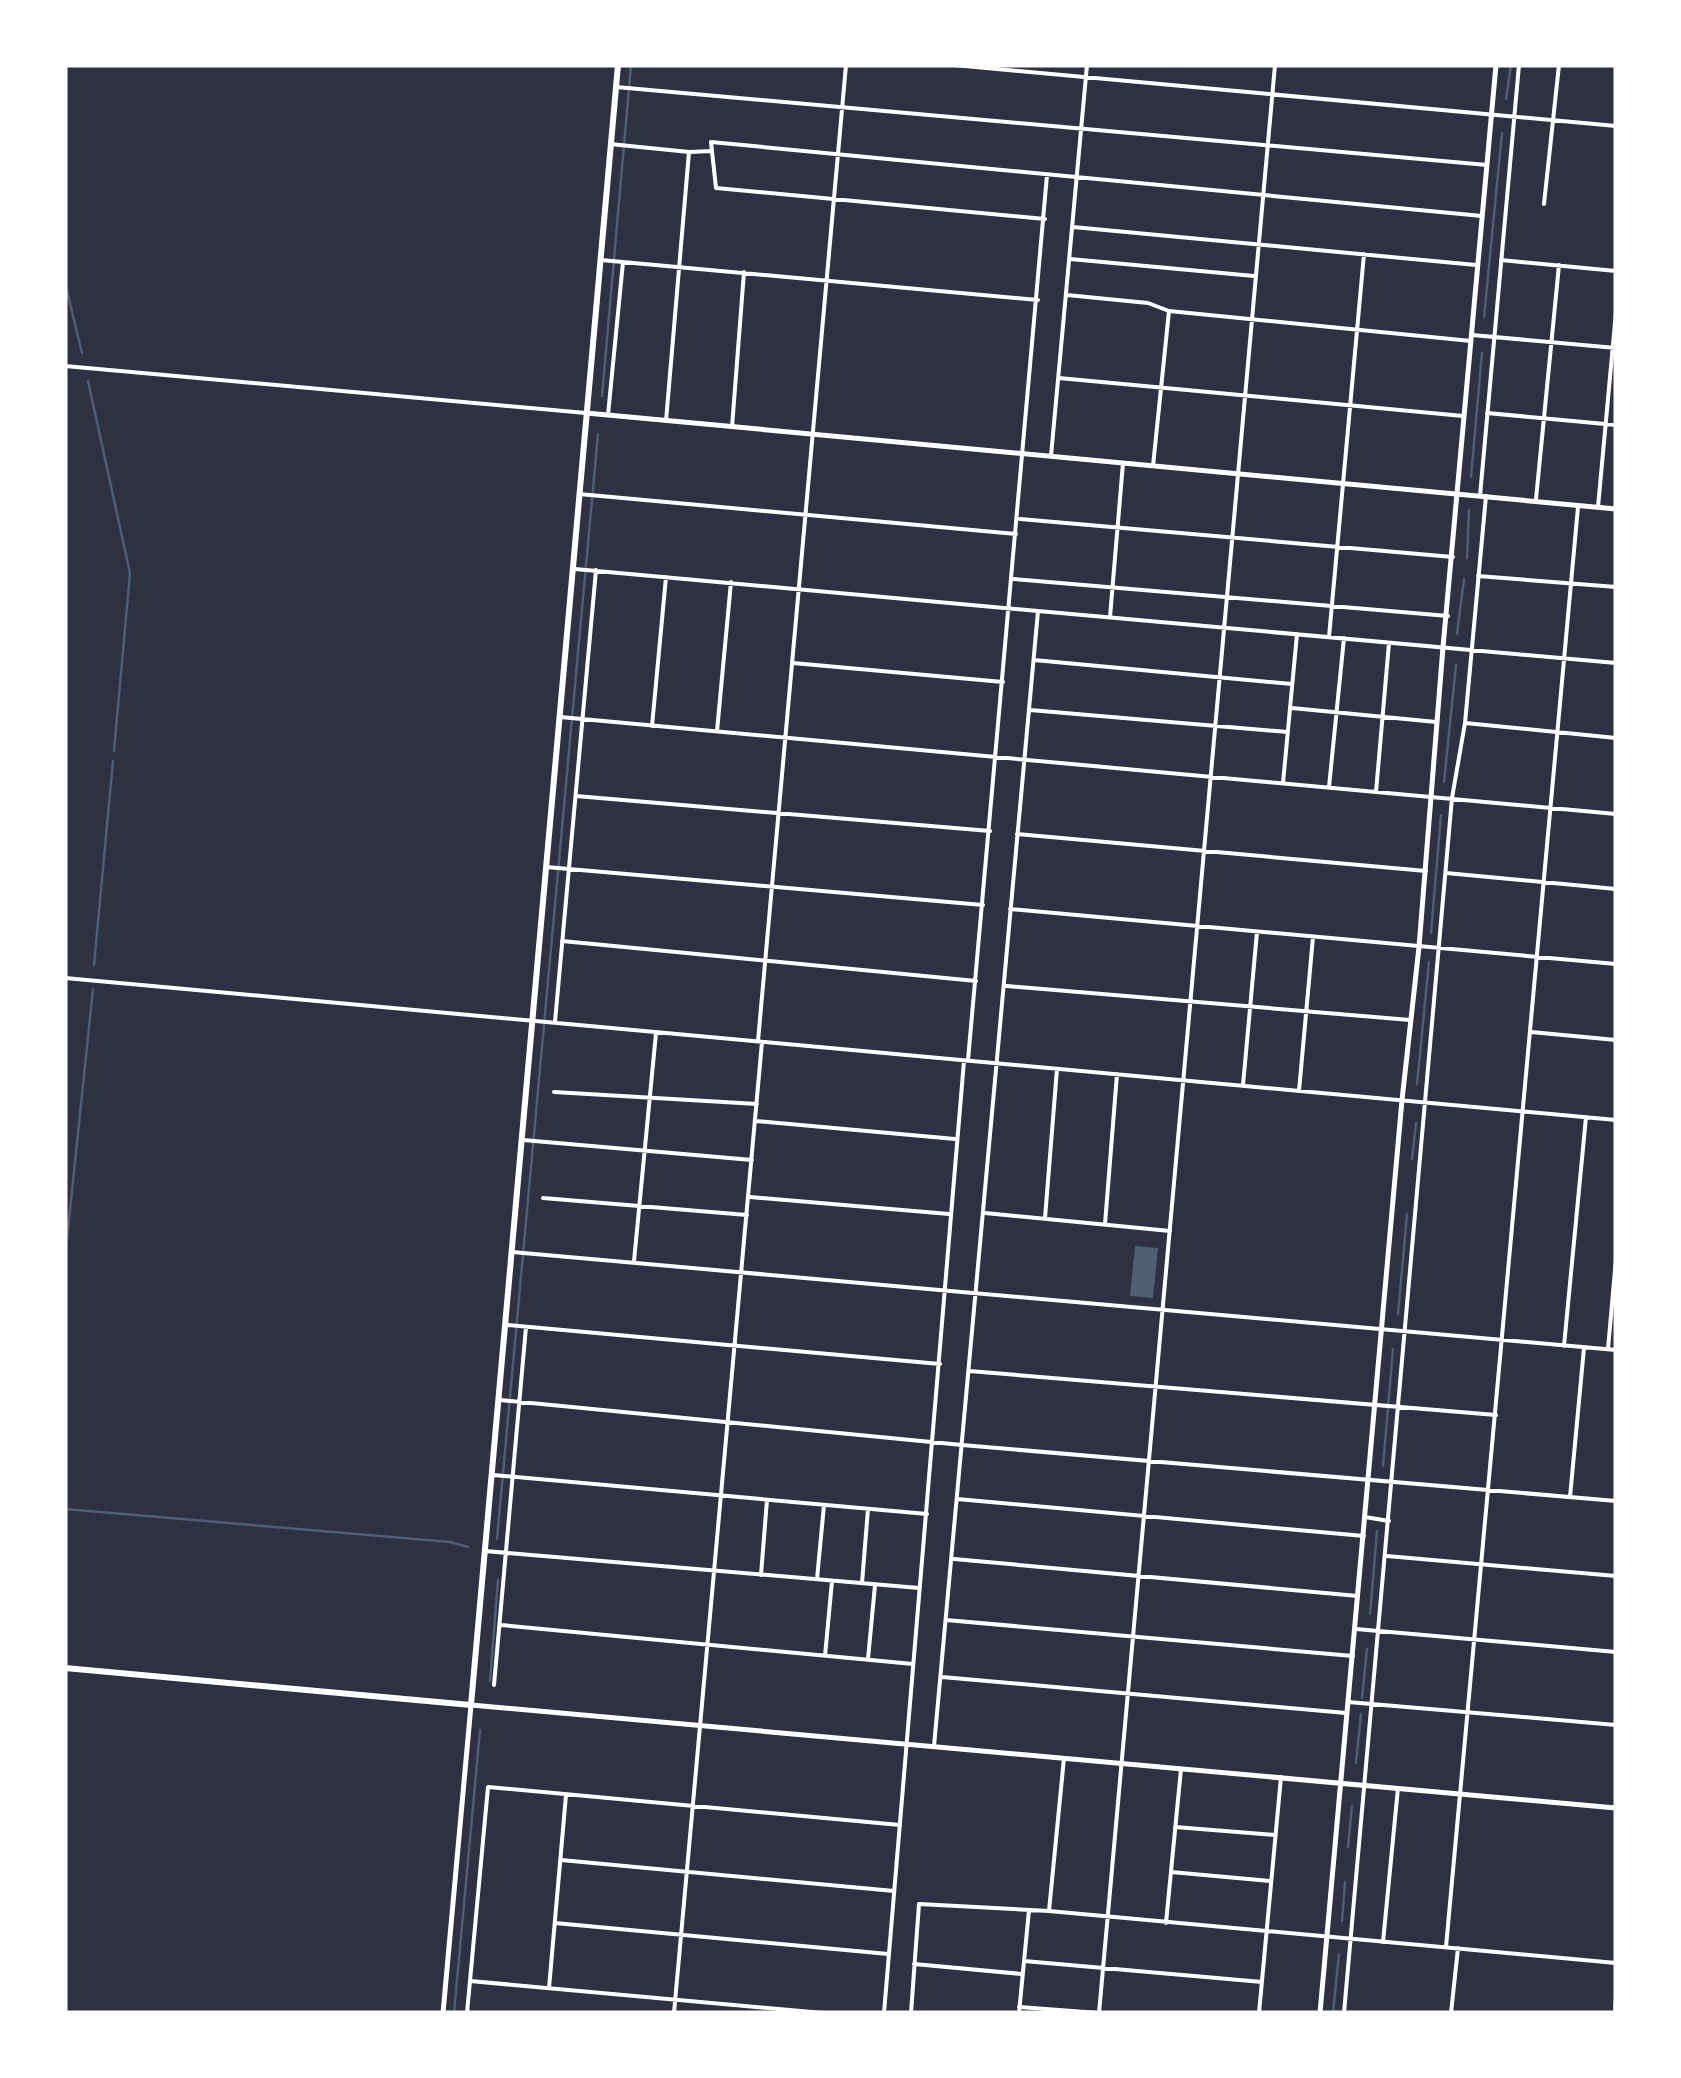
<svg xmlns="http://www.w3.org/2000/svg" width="1681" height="2078" font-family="Inter,sans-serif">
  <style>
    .water { fill: #4f5d75 }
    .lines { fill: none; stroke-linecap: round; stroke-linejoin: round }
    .stream { stroke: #4f5d75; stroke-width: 2.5 }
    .minor { stroke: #fff; stroke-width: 4 }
    .tertiary { stroke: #fff; stroke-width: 5 }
    .primary { stroke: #fff; stroke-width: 6 }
  </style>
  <rect width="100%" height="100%" fill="#2d3142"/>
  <path class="water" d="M 1135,1246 L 1158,1248 L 1153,1298 L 1130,1296 Z"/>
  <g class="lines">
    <path class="stream" d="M 1506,99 L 1511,65
      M 65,283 L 82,353
      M 1484,317 L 1502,133
      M 88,381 L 130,573 L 114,751
      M 602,396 L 631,65
      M 1471,477 L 1482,353
      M 1467,558 L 1469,510
      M 1457,634 L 1464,579
      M 1444,782 L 1456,665
      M 1431,933 L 1441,815
      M 94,965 L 113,761
      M 1417,1084 L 1429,962
      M 1412,1159 L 1416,1123
      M 65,1258 L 93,989
      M 1398,1314 L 1407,1214
      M 1383,1466 L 1393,1349
      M 65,1509 L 450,1542 L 468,1547
      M 497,1539 L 598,434
      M 1370,1614 L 1377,1531
      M 490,1681 L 498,1580
      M 1362,1698 L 1367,1649
      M 1356,1763 L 1361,1714
      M 1348,1847 L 1352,1806
      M 1342,1921 L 1345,1882
      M 454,2013 L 480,1730
      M 1333,2013 L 1339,1954"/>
    <path class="minor" d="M 954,65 L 1616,126
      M 616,87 L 1487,165
      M 610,144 L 689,152 L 666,421
      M 689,152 L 712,151
      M 1544,204 L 1559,65
      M 1045,219 L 716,188 L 711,142 L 1482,216
      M 1073,227 L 1476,265
      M 1070,259 L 1254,276
      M 601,260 L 1038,300
      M 1501,260 L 1616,271
      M 1067,295 L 1148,303 L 1169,311 L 1471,341
      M 1472,335 L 1616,348
      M 65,366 L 586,413
      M 1059,378 L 1463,416
      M 1487,413 L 1616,425
      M 608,415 L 623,262
      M 732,427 L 744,272
      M 1051,456 L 1087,65
      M 1153,466 L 1169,311
      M 579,494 L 1016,534
      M 1480,496 L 1519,65
      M 1536,499 L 1559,265
      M 1598,507 L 1616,312
      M 1020,519 L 1453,557
      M 575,569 L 1038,611 L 934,1746
      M 1478,576 L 1616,587
      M 1014,579 L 1448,616
      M 1038,611 L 1616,663
      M 1110,617 L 1123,463
      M 1329,637 L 1364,254
      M 1034,660 L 1292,684
      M 793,663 L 1003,682
      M 1292,708 L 1436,722
      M 1030,710 L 1288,732
      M 560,717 L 1616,814
      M 1465,723 L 1616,738
      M 652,726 L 666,577
      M 717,731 L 731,582
      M 1283,783 L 1297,634
      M 1329,787 L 1344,638
      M 1376,792 L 1389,643
      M 576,796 L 990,831
      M 1017,834 L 1426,871
      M 546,867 L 983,905
      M 1446,873 L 1616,889
      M 1010,909 L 1616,964
      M 562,941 L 976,981
      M 65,978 L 1616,1120
      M 1007,986 L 1410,1020
      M 555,1022 L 596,570
      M 1531,1032 L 1616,1040
      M 758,1041 L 846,65
      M 968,1060 L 1047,175
      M 1243,1085 L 1257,932
      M 1299,1091 L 1313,937
      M 554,1092 L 757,1104
      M 756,1121 L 955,1139
      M 523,1140 L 752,1160
      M 750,1197 L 949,1214
      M 543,1198 L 747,1215
      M 985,1213 L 1170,1231
      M 1045,1218 L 1057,1069
      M 1105,1224 L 1117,1074
      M 512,1252 L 1616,1350
      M 634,1261 L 656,1033
      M 507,1325 L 940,1364
      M 1564,1346 L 1586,1117
      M 1608,1349 L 1616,1259
      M 969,1371 L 1496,1415
      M 500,1400 L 962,1445 L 1616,1501
      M 493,1475 L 927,1514
      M 1570,1497 L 1584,1348
      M 957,1499 L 1364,1536
      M 1365,1517 L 1389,1521
      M 485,1551 L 919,1588
      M 1387,1556 L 1616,1576
      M 954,1559 L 1358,1596
      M 761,1575 L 767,1500
      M 817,1579 L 824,1505
      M 862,1583 L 868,1509
      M 946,1620 L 1353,1656
      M 501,1625 L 913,1664
      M 1356,1629 L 1616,1652
      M 825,1656 L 832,1581
      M 868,1659 L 875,1585
      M 942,1677 L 1346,1713
      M 494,1685 L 526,1327
      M 1348,1702 L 1616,1725
      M 1175,1827 L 1275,1835
      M 561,1860 L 894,1891
      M 1171,1872 L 1270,1881
      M 1049,1911 L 1064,1758
      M 555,1923 L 888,1954
      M 1166,1923 L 1181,1769
      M 1383,1942 L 1398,1788
      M 1446,1947 L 1578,507
      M 1024,1961 L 1262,1982
      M 914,1964 L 1022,1974
      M 470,1981 L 823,2013
      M 549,1988 L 566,1795
      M 1019,2007 L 1099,2013 L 1275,65
      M 467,2013 L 488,1787 L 900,1825
      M 674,2013 L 762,1042
      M 884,2013 L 964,1061
      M 911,2013 L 919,1904 L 1049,1911 L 1616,1963
      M 1019,2013 L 1029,1910
      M 1259,2013 L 1281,1777
      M 1344,2013 L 1452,798 L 1465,723 L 1486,496
      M 1451,2013 L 1458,1948
      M 1615,2013 L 1616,1997"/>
    <path class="tertiary" d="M 586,413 L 1616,509
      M 443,2013 L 471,1705 L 1616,1808
      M 1320,2013 L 1402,1100 L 1419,947 L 1443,647 L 1496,65"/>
    <path class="primary" d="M 65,1668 L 471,1705 L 618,65"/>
  </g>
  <rect width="1681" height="2078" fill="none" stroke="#ffffff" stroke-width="135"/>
</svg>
